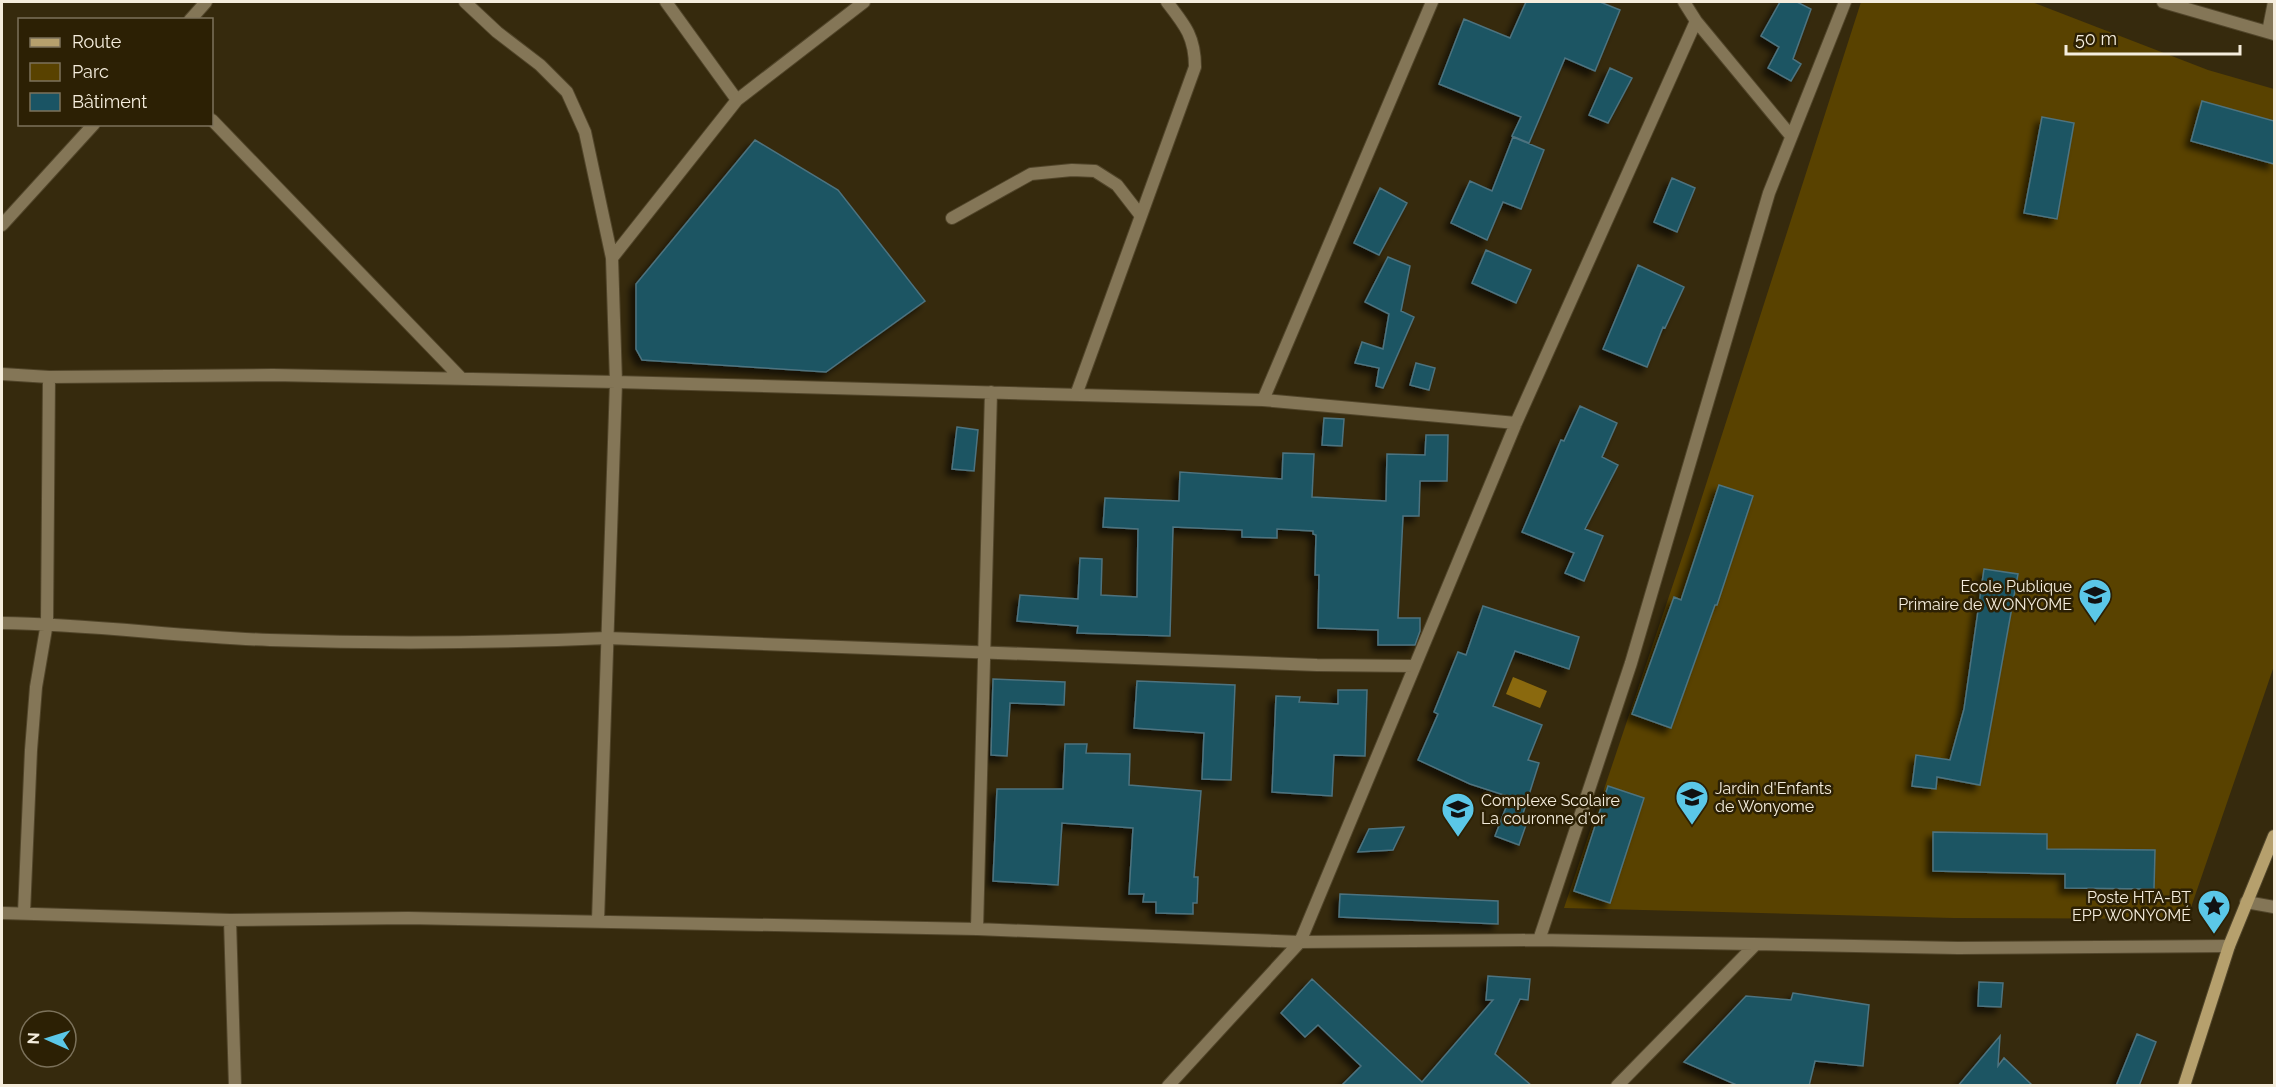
<svg xmlns="http://www.w3.org/2000/svg" width="2276" height="1087" font-family="Raleway,sans-serif">
  <style>
    .green { fill: #594200 }
    .water { fill: #8a690e }
    .building { fill: #1a5464; stroke: #4d737f; stroke-width: 1.5; filter: url(#shadow) }
    .lines { fill: none; stroke-linecap: round; stroke-linejoin: round }
    .minor-casing { stroke: #51452a; stroke-width: 14 }
    .tertiary-casing { stroke: #51452a; stroke-width: 14 }
    .secondary-casing { stroke: #51452a; stroke-width: 14 }
    .minor { stroke: #847657; stroke-width: 12 }
    .tertiary { stroke: #847657; stroke-width: 12 }
    .secondary { stroke: #b6a06d; stroke-width: 12 }
    .labels { text-anchor: middle; dominant-baseline: central; stroke-width: 5; stroke-linejoin: round; paint-order: stroke }
    .poi-label { font-size: 16px; fill: #f5eddd; stroke: #2c2004; text-anchor: end }
  </style>
  <defs>
    <filter id="shadow"><feDropShadow dx="-5.5" dy="5.5" stdDeviation="3" flood-color="#0009"/></filter>
  </defs>
  <rect width="100%" height="100%" fill="#362a0d"/>
  <path class="green" d="M 1861,2 L 2032,2 L 2208,70 L 2274,89 L 2274,666 L 2187,919 L 1953,918 L 1564,908 L 1692,528 Z"/>
  <path class="water" d="M 1513,677 L 1547,691 L 1540,708 L 1506,694 Z"/>
  <path class="building" d="M 1526,2 L 1600,2 L 1620,10 L 1595,71 L 1565,58 L 1529,143 L 1512,136 L 1521,117 L 1439,84 L 1464,19 L 1510,38 Z
    M 1780,2 L 1797,2 L 1811,9 L 1793,59 L 1801,64 L 1791,81 L 1768,68 L 1779,47 L 1761,36 Z
    M 1610,68 L 1632,78 L 1608,123 L 1589,115 Z
    M 2202,101 L 2274,121 L 2274,164 L 2191,141 Z
    M 2042,117 L 2074,123 L 2057,219 L 2024,213 Z
    M 1513,137 L 1544,150 L 1521,209 L 1503,202 L 1487,240 L 1451,223 L 1470,181 L 1492,191 Z
    M 755,140 L 838,190 L 925,301 L 826,372 L 642,360 L 636,349 L 636,284 Z
    M 1672,178 L 1695,188 L 1677,232 L 1654,222 Z
    M 1380,188 L 1407,203 L 1379,255 L 1354,243 Z
    M 1486,250 L 1531,270 L 1516,303 L 1472,283 Z
    M 1388,257 L 1410,266 L 1401,311 L 1414,317 L 1383,388 L 1376,386 L 1379,368 L 1355,363 L 1362,342 L 1383,349 L 1389,314 L 1365,302 Z
    M 1638,265 L 1684,287 L 1665,328 L 1663,327 L 1647,367 L 1603,349 Z
    M 1416,363 L 1435,368 L 1429,390 L 1410,385 Z
    M 1580,406 L 1617,423 L 1602,457 L 1618,465 L 1585,529 L 1603,536 L 1584,581 L 1565,573 L 1574,553 L 1522,532 L 1561,440 L 1564,441 Z
    M 1324,418 L 1344,419 L 1342,446 L 1322,445 Z
    M 957,427 L 978,430 L 974,471 L 952,469 Z
    M 1426,435 L 1448,435 L 1447,481 L 1420,481 L 1419,516 L 1403,516 L 1398,618 L 1420,618 L 1420,631 L 1415,645 L 1378,645 L 1378,630 L 1318,628 L 1319,575 L 1315,575 L 1316,535 L 1313,534 L 1313,531 L 1277,529 L 1277,538 L 1242,537 L 1242,530 L 1173,527 L 1170,636 L 1077,633 L 1078,626 L 1017,621 L 1020,595 L 1078,599 L 1080,558 L 1102,559 L 1101,595 L 1137,597 L 1138,529 L 1103,527 L 1105,498 L 1179,501 L 1180,472 L 1282,479 L 1283,453 L 1314,454 L 1312,497 L 1386,501 L 1387,454 L 1425,455 Z
    M 1719,485 L 1753,496 L 1717,605 L 1715,605 L 1671,728 L 1632,714 L 1674,597 L 1681,600 Z
    M 1984,569 L 2018,574 L 1980,785 L 1937,777 L 1936,789 L 1912,786 L 1916,755 L 1950,760 L 1964,709 Z
    M 1483,606 L 1579,637 L 1569,669 L 1515,651 L 1493,706 L 1542,725 L 1528,760 L 1539,763 L 1521,820 L 1527,822 L 1519,845 L 1495,836 L 1510,797 L 1470,784 L 1418,760 L 1438,714 L 1434,712 L 1458,652 L 1466,655 Z
    M 993,679 L 1065,682 L 1064,705 L 1010,703 L 1007,756 L 991,755 Z
    M 1137,681 L 1235,685 L 1231,780 L 1202,779 L 1204,733 L 1134,728 Z
    M 1338,690 L 1367,690 L 1365,756 L 1334,755 L 1332,796 L 1272,792 L 1276,696 L 1300,697 L 1299,702 L 1338,704 Z
    M 1065,744 L 1087,744 L 1086,753 L 1130,754 L 1129,785 L 1201,791 L 1194,877 L 1198,877 L 1197,903 L 1193,903 L 1193,914 L 1156,913 L 1156,902 L 1143,902 L 1144,894 L 1129,894 L 1133,828 L 1062,823 L 1058,885 L 993,881 L 997,789 L 1063,789 Z
    M 1608,786 L 1644,798 L 1610,903 L 1574,891 Z
    M 1404,827 L 1393,850 L 1358,852 L 1369,829 Z
    M 1933,832 L 2047,834 L 2047,849 L 2155,850 L 2154,889 L 2065,888 L 2065,874 L 1933,871 Z
    M 1340,894 L 1498,901 L 1498,924 L 1339,917 Z
    M 1488,976 L 1530,979 L 1528,1000 L 1520,999 L 1495,1054 L 1532,1086 L 1341,1086 L 1361,1066 L 1318,1025 L 1305,1037 L 1281,1013 L 1312,979 L 1422,1082 L 1493,1000 L 1486,1000 Z
    M 1979,982 L 2003,983 L 2001,1007 L 1978,1006 Z
    M 1793,993 L 1869,1005 L 1863,1066 L 1815,1061 L 1809,1086 L 1739,1086 L 1684,1062 L 1746,996 L 1791,1000 Z
    M 2137,1034 L 2156,1042 L 2139,1086 L 2116,1086 Z
    M 2000,1036 L 1998,1066 L 2004,1058 L 2033,1086 L 1958,1086 Z"/>
  <g class="lines">
    <g class="minor-casing">
      <path id="minor" d="M 465,2 L 497,32 L 540,65 L 567,92 L 585,132 L 612,258 L 616,382 L 598,921
        M 666,2 L 737,100
        M 1684,2 L 1696,21 L 1791,136
        M 2163,2 L 2274,34
        M 190,20 L 206,2
        M 2268,32 L 2274,2
        M 212,120 L 462,379
        M 952,218 L 1031,174 L 1072,170 L 1095,171 L 1117,185 L 1141,216
        M 2,225 L 94,124
        M 612,258 L 737,100 L 864,2
        M 2,374 L 49,377 L 273,375 L 616,382 L 1263,400 L 1516,423
        M 1076,395 L 1195,67 C 1195,37 1185,25 1167,2
        M 1263,400 L 1432,2
        M 2,623 C 91,624 180,637 270,640 C 382,644 495,643 607,638 L 1317,665 L 1415,666
        M 2,913 L 230,920 L 408,918 L 977,929 L 1300,942 L 1539,940 L 1958,948 L 2229,946
        M 24,913 L 31,750 L 36,687 L 47,623 L 49,377
        M 230,920 L 235,1086
        M 977,929 L 991,392
        M 1539,940 L 1631,663 L 1769,193 L 1845,2
        M 1168,1086 L 1300,942 L 1516,423 L 1696,21
        M 1617,1086 L 1755,945"/>
    </g>
    <g class="tertiary-casing">
      <path id="tertiary" d="M 2246,902 L 2274,907"/>
    </g>
    <g class="secondary-casing">
      <path id="secondary" d="M 2184,1086 L 2229,946 L 2274,836"/>
    </g>
    <use href="#minor" class="minor"/>
    <use href="#tertiary" class="tertiary"/>
    <use href="#secondary" class="secondary"/>
  </g>
  <defs>
    <g id="school-pin" transform="scale(1.725)"><path d="M0 17L-7.5 6A9.5 9.5 0 1 1 7.5 6Z" fill="#5bc7e7" stroke="#2c2004"/><path d="M0-5L7-2L0 1L-7-2ZM-4 1L0 2.5L4 1V4Q0 6-4 4Z" fill="#111"/></g>
    <g id="sight-pin" transform="scale(1.725)"><path d="M0 17L-7.5 6A9.5 9.5 0 1 1 7.5 6Z" fill="#5bc7e7" stroke="#2c2004"/><path d="M0-6L1.8-2.2L6-1.7L2.9 1.2L3.7 5.4L0 3.3L-3.7 5.4L-2.9 1.2L-6-1.7L-1.8-2.2Z" fill="#111"/></g>
  </defs>
  <g fill-rule="evenodd">
    <use href="#school-pin" x="2095" y="595"/>
    <use href="#school-pin" x="1692" y="797"/>
    <use href="#school-pin" x="1458" y="809"/>
    <use href="#sight-pin" x="2214" y="906"/>
  </g>
  <g class="labels">
    <g class="poi-label">
      <text x="2072" y="586">Ecole Publique<tspan x="2072" dy="18">Primaire de WONYOME</tspan></text>
      <text x="1715" y="788" text-anchor="start">Jardin d'Enfants<tspan x="1715" dy="18">de Wonyome</tspan></text>
      <text x="1481" y="800" text-anchor="start">Complexe Scolaire<tspan x="1481" dy="18">La couronne d'or</tspan></text>
      <text x="2191" y="897">Poste HTA-BT<tspan x="2191" dy="18">EPP WONYOMÉ</tspan></text>
    </g>
  </g>
  <rect width="2276" height="1087" fill="none" stroke="#f5eddd" stroke-width="6"/>
  <rect x="18" y="18" width="195" height="108" fill="#2c2004" stroke="#7c725b" stroke-width="1.5"/>
  <rect x="30" y="38" width="30" height="9" fill="#b6a06d" stroke="#7c725b" stroke-width="1.5"/>
  <text x="72" y="48" font-size="18" fill="#f5eddd">Route</text>
  <rect x="30" y="63" width="30" height="18" fill="#594200" stroke="#7c725b" stroke-width="1.5"/>
  <text x="72" y="78" font-size="18" fill="#f5eddd">Parc</text>
  <rect x="30" y="93" width="30" height="18" fill="#1a5464" stroke="#7c725b" stroke-width="1.5"/>
  <text x="72" y="108" font-size="18" fill="#f5eddd">Bâtiment</text>
  <g transform="translate(48 1039) rotate(273)"><circle r="28" fill="#2c2004" stroke="#7c725b" stroke-width="1.5"/>
  <path d="M0-4.5L10 22L0 15L-10 22Z" fill="#5bc7e7"/>
  <text y="-9" font-size="16" font-weight="bold" text-anchor="middle" fill="#f5eddd">N</text>
  </g>
  <path d="M2066 45v9h174v-9" fill="none" stroke="#f5eddd" stroke-width="3"/>
  <text x="2075" y="45" font-size="18" fill="#f5eddd" stroke="#2c2004" stroke-width="4.5" paint-order="stroke">50 m</text>
</svg>
